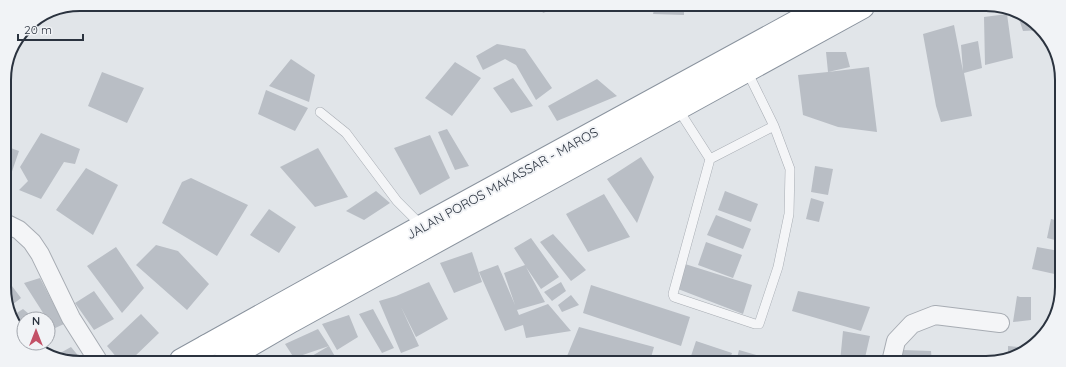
<svg xmlns="http://www.w3.org/2000/svg" width="1066" height="367" font-family="Quicksand,sans-serif">
  <style>
    .building { fill: #b9bec5 }
    .lines { fill: none; stroke-linecap: round; stroke-linejoin: round }
    .service-casing { stroke: #a7acb3; stroke-width: 10 }
    .minor-casing { stroke: #a7acb3; stroke-width: 20 }
    .tertiary-casing { stroke: #a7acb3; stroke-width: 24 }
    .trunk-casing { stroke: #8a939e; stroke-width: 24 }
    .service { stroke: #f4f5f7; stroke-width: 9 }
    .minor { stroke: #f4f5f7; stroke-width: 18 }
    .tertiary { stroke: #f4f5f7; stroke-width: 22 }
    .trunk { stroke: #fff; stroke-width: 22 }
    .labels { text-anchor: middle; dominant-baseline: central; stroke-width: 4; stroke-linejoin: round; paint-order: stroke }
    .street-label { font-size: 13px; fill: #2b333f; stroke: #f1f3f6 }
    .rim { fill: none; stroke: #2b333f; stroke-width: 2 }
  </style>
  <rect width="100%" height="100%" fill="#e1e5e9"/>
  <path class="building" d="M 540,6 L 562,6 L 543,13 Z
    M 655,6 L 684,7 L 684,15 L 653,14 Z
    M 1017,13 L 1025,18 L 1043,30 L 1023,31 Z
    M 1007,14 L 1013,58 L 985,65 L 984,17 Z
    M 954,25 L 963,71 L 961,45 L 978,41 L 982,68 L 964,73 L 972,116 L 941,122 L 936,106 L 923,34 Z
    M 497,44 L 525,49 L 552,88 L 536,100 L 516,65 L 505,59 L 483,70 L 476,56 Z
    M 826,52 L 846,52 L 850,67 L 828,72 Z
    M 291,59 L 315,75 L 309,102 L 269,86 Z
    M 455,62 L 481,78 L 452,116 L 425,98 Z
    M 869,67 L 877,132 L 838,127 L 803,115 L 798,75 L 828,72 Z
    M 102,72 L 144,88 L 127,123 L 88,106 Z
    M 513,78 L 533,106 L 511,113 L 493,88 Z
    M 597,79 L 617,96 L 557,121 L 548,106 Z
    M 266,90 L 308,108 L 295,131 L 258,114 Z
    M 447,129 L 469,166 L 455,170 L 438,132 Z
    M 41,133 L 80,149 L 75,164 L 64,162 L 41,199 L 19,190 L 28,181 L 20,167 Z
    M 430,135 L 450,178 L 420,195 L 394,148 Z
    M 5,146 L 19,151 L 5,192 Z
    M 318,148 L 348,197 L 315,207 L 280,167 Z
    M 641,157 L 654,177 L 637,223 L 607,179 Z
    M 815,166 L 833,169 L 828,195 L 811,192 Z
    M 86,168 L 118,185 L 93,235 L 56,210 Z
    M 191,178 L 248,205 L 217,256 L 162,223 L 182,182 Z
    M 376,191 L 390,203 L 364,220 L 346,211 Z
    M 725,191 L 758,204 L 751,222 L 718,210 Z
    M 604,194 L 630,237 L 588,252 L 566,214 Z
    M 811,198 L 824,202 L 819,222 L 806,219 Z
    M 269,209 L 296,227 L 279,253 L 250,235 Z
    M 716,215 L 751,229 L 743,249 L 707,235 Z
    M 1051,219 L 1059,221 L 1059,241 L 1047,238 Z
    M 553,234 L 586,270 L 571,281 L 540,242 Z
    M 531,238 L 559,277 L 541,289 L 526,267 L 545,302 L 517,310 L 519,315 L 548,304 L 571,331 L 526,338 L 523,325 L 505,331 L 479,272 L 498,265 L 515,305 L 504,273 L 525,265 L 514,248 Z
    M 706,242 L 742,255 L 733,278 L 698,265 Z
    M 156,245 L 178,251 L 209,284 L 187,310 L 136,265 Z
    M 116,247 L 144,288 L 122,313 L 87,266 Z
    M 1037,247 L 1059,251 L 1059,275 L 1032,269 Z
    M 472,252 L 482,282 L 454,293 L 440,263 Z
    M 685,264 L 752,285 L 743,314 L 678,289 Z
    M 40,278 L 64,324 L 53,329 L 48,319 L 47,319 L 24,283 Z
    M 429,282 L 448,319 L 416,337 L 401,307 L 419,346 L 401,353 L 379,301 L 396,296 Z
    M 561,282 L 566,291 L 552,301 L 544,292 Z
    M 591,285 L 690,317 L 681,346 L 583,313 Z
    M 12,286 L 21,298 L 8,308 L 5,302 L 5,292 Z
    M 94,291 L 114,319 L 94,330 L 75,303 Z
    M 798,291 L 870,307 L 861,331 L 792,311 Z
    M 571,295 L 579,305 L 562,312 L 558,305 Z
    M 1017,296 L 1020,297 L 1031,297 L 1031,320 L 1013,322 Z
    M 23,309 L 35,319 L 24,319 L 24,334 L 21,329 L 19,330 L 12,316 Z
    M 373,309 L 394,348 L 382,353 L 359,314 Z
    M 141,314 L 159,333 L 132,359 L 118,359 L 107,346 Z
    M 349,315 L 358,337 L 337,350 L 322,324 Z
    M 579,327 L 654,347 L 650,361 L 565,361 Z
    M 318,329 L 329,346 L 294,358 L 285,344 Z
    M 843,331 L 870,336 L 864,362 L 840,362 Z
    M 48,332 L 54,337 L 42,350 L 32,343 L 48,343 Z
    M 696,341 L 732,353 L 729,362 L 689,362 Z
    M 329,346 L 337,360 L 305,360 Z
    M 1008,346 L 1030,348 L 1008,357 Z
    M 71,347 L 81,359 L 56,359 L 53,357 Z
    M 739,350 L 781,362 L 736,362 Z
    M 902,350 L 931,351 L 932,363 L 903,362 Z"/>
  <g class="lines">
    <g class="service-casing">
      <path id="service" d="M 747,71 L 774,126
        M 678,109 L 710,159
        M 320,112 L 346,133 L 397,201 L 422,226
        M 774,126 L 790,169 L 789,214 L 778,267 L 759,324 L 755,324 L 674,297 L 673,294 L 710,159 Z"/>
    </g>
    <g class="minor-casing">
      <path id="minor" d="M 5,223 L 19,230 L 32,242 L 40,254 L 71,318 L 97,359
        M 891,362 L 896,341 L 912,324 L 935,315 L 1000,323"/>
    </g>
    <g class="tertiary-casing">
      <path id="tertiary" d="M 206,346 L 212,360"/>
    </g>
    <g class="trunk-casing">
      <path id="trunk" d="M 181,360 L 422,226 L 823,7
        M 225,360 L 292,321 L 419,251 L 863,7"/>
    </g>
    <use href="#service" class="service"/>
    <use href="#minor" class="minor"/>
    <use href="#tertiary" class="tertiary"/>
    <use href="#trunk" class="trunk"/>
  </g>
  <g class="labels">
    <g class="street-label">
      <text transform="translate(502 183) rotate(-29)">JALAN POROS MAKASSAR - MAROS</text>
    </g>
  </g>
  <path d="M0 0H1066V367H0ZM80 11H986A69 69 0 0 1 1055 80V287A69 69 0 0 1 986 356H80A69 69 0 0 1 11 287V80A69 69 0 0 1 80 11Z" fill="#f1f3f6" fill-rule="evenodd"/>
  <path class="rim" d="M80 11H986A69 69 0 0 1 1055 80V287A69 69 0 0 1 986 356H80A69 69 0 0 1 11 287V80A69 69 0 0 1 80 11Z"/>
  <g transform="translate(36 331)"><circle r="19" fill="#f1f3f6" stroke="#a2a6ad"/>
  <path d="M0-3L7 15L0 10L-7 15Z" fill="#c35167"/>
  <text y="-6" font-size="11" font-weight="bold" text-anchor="middle" fill="#2b333f">N</text>
  </g>
  <path d="M18 34v6h65v-6" fill="none" stroke="#2b333f" stroke-width="2"/>
  <text x="24" y="34" font-size="12" fill="#2b333f" stroke="#f1f3f6" stroke-width="3" paint-order="stroke">20 m</text>
</svg>
